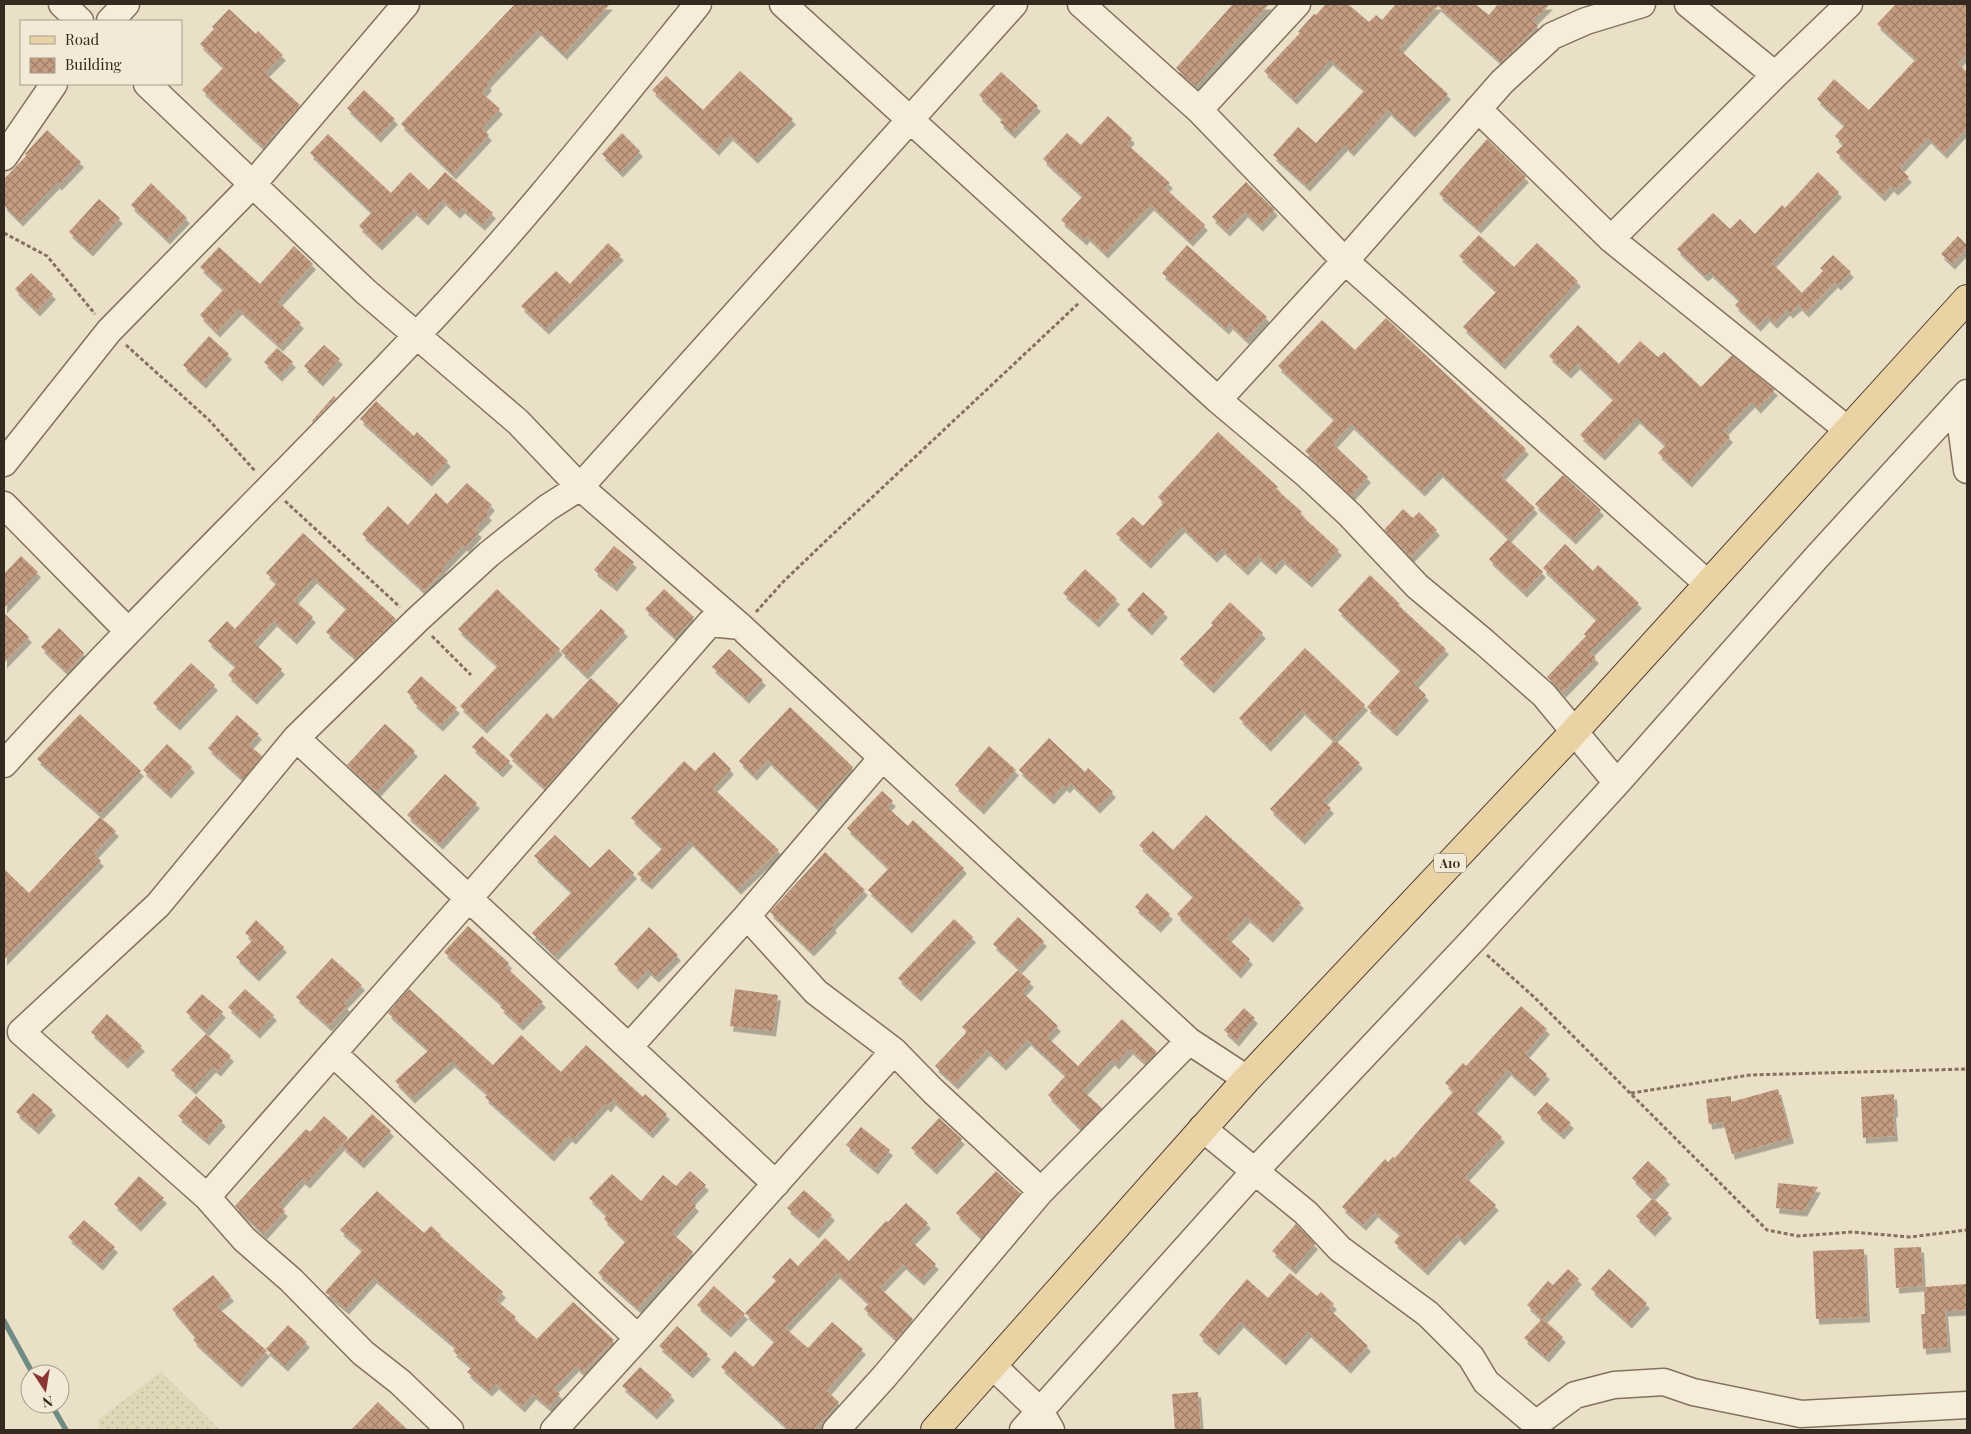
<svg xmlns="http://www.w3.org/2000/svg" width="1971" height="1434" font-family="'Playfair Display',serif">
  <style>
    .farmland { fill: url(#farmland-dots) }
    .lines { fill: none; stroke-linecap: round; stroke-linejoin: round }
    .stream { stroke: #6f8c84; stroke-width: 5.5 }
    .building { fill: url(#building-cross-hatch); filter: url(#shadow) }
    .minor-casing { stroke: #84715e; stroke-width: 29 }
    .major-casing { stroke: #524032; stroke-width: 30 }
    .path { stroke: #84715e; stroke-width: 3; stroke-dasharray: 4 2.5; stroke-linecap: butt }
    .minor { stroke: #f5edda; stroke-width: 26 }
    .major { stroke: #e9d2a3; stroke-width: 28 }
    .labels { text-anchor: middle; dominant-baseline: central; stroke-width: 4; stroke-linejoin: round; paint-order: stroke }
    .shield { fill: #f2e9d6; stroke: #6e6357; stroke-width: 1 }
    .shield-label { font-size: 12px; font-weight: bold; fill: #352a20 }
  </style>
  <defs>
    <pattern id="farmland-dots" width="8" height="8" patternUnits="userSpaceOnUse" patternTransform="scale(1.25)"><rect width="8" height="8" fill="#dfd7b5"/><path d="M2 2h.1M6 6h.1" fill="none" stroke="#c0b99b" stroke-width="1.8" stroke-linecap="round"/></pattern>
    <pattern id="building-cross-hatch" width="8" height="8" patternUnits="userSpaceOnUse" patternTransform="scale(1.25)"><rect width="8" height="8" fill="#c49c81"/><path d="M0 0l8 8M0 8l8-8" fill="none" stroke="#a07f69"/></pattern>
    <filter id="shadow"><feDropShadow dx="3" dy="5.5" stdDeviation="0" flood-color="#0004"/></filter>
  </defs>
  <rect width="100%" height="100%" fill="#eadfc7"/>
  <path class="farmland" d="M 161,1372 L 220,1430 L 99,1430 L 98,1420 Z"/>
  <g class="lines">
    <path class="stream" d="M 4,1321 L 33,1374
      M 51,1404 L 66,1430"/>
  </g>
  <path class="building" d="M 515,4 L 610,4 L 564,54 L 538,30 L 487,83 L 489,85 L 482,93 L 500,109 L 482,128 L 489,135 L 453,174 L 401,124 Z
    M 1233,4 L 1269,4 L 1196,86 L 1176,68 Z
    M 1326,4 L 1348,4 L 1369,22 L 1376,15 L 1382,20 L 1396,4 L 1475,4 L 1489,15 L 1498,4 L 1550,4 L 1533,21 L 1538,26 L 1501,62 L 1438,6 L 1399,49 L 1448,94 L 1412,132 L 1388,110 L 1351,151 L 1345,145 L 1307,186 L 1273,155 L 1298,127 L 1316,143 L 1365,90 L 1330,60 L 1294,99 L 1264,71 L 1300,33 L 1298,32 L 1314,14 L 1316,15 Z
    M 1896,4 L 1967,4 L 1967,53 L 1958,63 L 1967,72 L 1967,128 L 1944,153 L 1928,138 L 1900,168 L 1909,177 L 1895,190 L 1891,186 L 1882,196 L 1836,152 L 1844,144 L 1835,136 L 1845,125 L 1817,99 L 1834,79 L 1869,110 L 1916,59 L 1877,24 Z
    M 229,9 L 256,34 L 258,31 L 283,55 L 265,73 L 300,105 L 263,147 L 202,90 L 224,67 L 200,44 L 214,29 L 212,27 Z
    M 740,71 L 793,119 L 755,158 L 730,135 L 716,150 L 652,90 L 666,76 L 703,110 Z
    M 1001,72 L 1038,106 L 1012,133 L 1000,122 L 1003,119 L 979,95 Z
    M 364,90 L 395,119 L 378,137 L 347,108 Z
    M 1108,116 L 1132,138 L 1127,144 L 1170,183 L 1165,188 L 1205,225 L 1190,241 L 1151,205 L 1105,253 L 1087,236 L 1084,240 L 1061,220 L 1083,196 L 1043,159 L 1067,133 L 1081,145 Z
    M 47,130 L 81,162 L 59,185 L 57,183 L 20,221 L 4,205 L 4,179 L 27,155 L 25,154 Z
    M 622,133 L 640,151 L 620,172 L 602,154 Z
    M 328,134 L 391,193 L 410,172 L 429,190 L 445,172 L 493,213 L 482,225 L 462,208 L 457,213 L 443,200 L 425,220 L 414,210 L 379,245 L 359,226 L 372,212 L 310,153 Z
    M 1487,139 L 1526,177 L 1478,228 L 1439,194 Z
    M 1818,172 L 1839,192 L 1772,263 L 1802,293 L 1823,271 L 1820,268 L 1833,255 L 1851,272 L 1838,285 L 1835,282 L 1806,312 L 1799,305 L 1790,313 L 1787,310 L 1774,323 L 1767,316 L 1758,326 L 1735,305 L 1740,300 L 1710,272 L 1705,276 L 1677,249 L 1713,213 L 1730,229 L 1740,219 L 1755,234 L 1782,205 L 1785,208 Z
    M 1246,182 L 1275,210 L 1260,226 L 1245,212 L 1227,231 L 1212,217 Z
    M 151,183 L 187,218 L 167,239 L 131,205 Z
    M 99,199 L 120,218 L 90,251 L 69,232 Z
    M 1479,235 L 1514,267 L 1537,243 L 1578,281 L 1502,364 L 1463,327 L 1497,291 L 1459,256 Z
    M 1958,236 L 1967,245 L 1967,248 L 1952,264 L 1941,254 Z
    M 608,243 L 621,255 L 546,329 L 521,306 L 556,271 L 570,284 Z
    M 1187,245 L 1267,317 L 1246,339 L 1230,324 L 1226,329 L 1162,273 Z
    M 294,246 L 313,264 L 278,302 L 301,323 L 280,346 L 239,309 L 217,332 L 200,315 L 224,289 L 200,267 L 219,247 L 260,284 Z
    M 31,273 L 53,294 L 37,311 L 15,289 Z
    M 1386,318 L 1526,449 L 1501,476 L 1535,508 L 1508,537 L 1440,472 L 1422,491 L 1351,424 L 1333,444 L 1368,477 L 1351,496 L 1305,451 L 1335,419 L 1278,366 L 1322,320 L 1355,350 Z
    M 1578,325 L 1619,364 L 1640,341 L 1658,357 L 1664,352 L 1701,387 L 1732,355 L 1775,390 L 1758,408 L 1752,402 L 1724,431 L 1730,437 L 1689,482 L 1658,453 L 1666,445 L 1637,418 L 1602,455 L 1580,435 L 1614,399 L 1577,364 L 1568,373 L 1549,356 Z
    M 209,336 L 229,354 L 203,383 L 183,365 Z
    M 324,345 L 340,359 L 320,381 L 304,366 Z
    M 277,348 L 293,362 L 279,376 L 264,362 Z
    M 334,396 L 336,398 L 313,422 L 312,421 Z
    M 376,401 L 414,436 L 417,432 L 448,461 L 429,481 L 360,419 Z
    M 1218,432 L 1278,487 L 1276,489 L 1302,512 L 1300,514 L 1339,550 L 1309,582 L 1282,559 L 1273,569 L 1258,556 L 1245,570 L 1222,549 L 1214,557 L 1182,527 L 1148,563 L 1116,534 L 1133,517 L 1143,526 L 1164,503 L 1158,497 Z
    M 1563,475 L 1601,510 L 1573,539 L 1535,504 Z
    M 467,483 L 492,505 L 486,512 L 489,515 L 475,529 L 479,532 L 466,547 L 464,545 L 442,568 L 444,570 L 424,591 L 362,534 L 388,506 L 408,525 L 436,493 L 447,504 Z
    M 1403,509 L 1413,518 L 1419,512 L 1437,530 L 1411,557 L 1384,530 Z
    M 303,533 L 396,619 L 356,658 L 326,632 L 347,608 L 314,578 L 294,600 L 313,617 L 294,639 L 274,621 L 254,643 L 282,669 L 254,699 L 228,675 L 236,666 L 208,641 L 227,621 L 235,629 L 277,583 L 266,573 Z
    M 1508,539 L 1543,572 L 1524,592 L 1489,559 Z
    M 1565,544 L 1593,571 L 1598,565 L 1639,603 L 1590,652 L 1596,658 L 1563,692 L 1547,677 L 1586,636 L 1584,634 L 1597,619 L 1543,568 Z
    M 614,546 L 634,562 L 614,586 L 594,570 Z
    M 21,556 L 38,572 L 4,608 L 4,574 Z
    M 1085,569 L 1117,599 L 1096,622 L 1063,593 Z
    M 1370,575 L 1400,604 L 1398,605 L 1446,649 L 1414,684 L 1426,695 L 1394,731 L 1367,707 L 1401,670 L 1338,610 Z
    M 497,589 L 560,649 L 484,728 L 460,706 L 498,666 L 458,629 Z
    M 664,589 L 694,617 L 675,637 L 645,609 Z
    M 1143,592 L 1165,612 L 1149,630 L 1127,610 Z
    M 1230,602 L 1263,633 L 1211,688 L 1180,659 L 1213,625 L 1211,623 Z
    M 601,609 L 625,631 L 585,674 L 561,651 Z
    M 4,613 L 29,637 L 4,663 Z
    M 59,628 L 84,653 L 67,672 L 41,647 Z
    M 1305,648 L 1365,705 L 1333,739 L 1302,710 L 1268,746 L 1239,718 Z
    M 729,649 L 763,680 L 746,698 L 712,667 Z
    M 191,663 L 215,685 L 177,725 L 153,703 Z
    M 421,676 L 457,708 L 440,726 L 413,702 L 415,700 L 407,692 Z
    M 591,678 L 619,704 L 581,745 L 582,746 L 545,788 L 509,755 L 547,713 L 553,719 Z
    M 790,707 L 853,767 L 817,807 L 768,760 L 754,775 L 739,761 Z
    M 80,714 L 141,771 L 100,814 L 37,759 Z
    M 237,715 L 259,734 L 249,745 L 262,756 L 243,779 L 208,748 Z
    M 385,724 L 415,751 L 377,792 L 347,765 Z
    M 482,736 L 510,761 L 500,772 L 472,747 Z
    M 1049,738 L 1085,772 L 1088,768 L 1113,792 L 1097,808 L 1071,783 L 1067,788 L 1064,785 L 1051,799 L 1019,770 Z
    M 1335,740 L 1360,763 L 1323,801 L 1331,808 L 1302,839 L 1270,809 Z
    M 167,744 L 192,767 L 168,793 L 143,770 Z
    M 989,746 L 1016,770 L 981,809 L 955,785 Z
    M 714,752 L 731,769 L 713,788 L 779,850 L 738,889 L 690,841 L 649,884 L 637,874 L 663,848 L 631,818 L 684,761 L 695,771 Z
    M 445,774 L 477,803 L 440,844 L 407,815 Z
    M 882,791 L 893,801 L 887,807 L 908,826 L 913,820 L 964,868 L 909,928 L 868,890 L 889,868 L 847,828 Z
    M 1206,815 L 1301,903 L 1270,937 L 1247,917 L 1227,938 L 1250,959 L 1238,973 L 1177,914 L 1194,896 L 1139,845 L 1153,831 L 1173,850 Z
    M 100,817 L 116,831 L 94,854 L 101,861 L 4,960 L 4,869 L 29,893 Z
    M 555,835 L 590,868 L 609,849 L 634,873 L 555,955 L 532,933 L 572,892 L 534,856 Z
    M 825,852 L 865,890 L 832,925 L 834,927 L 811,951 L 770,912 Z
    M 1147,893 L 1170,914 L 1158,927 L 1135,907 Z
    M 1018,917 L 1044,941 L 1019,968 L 993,944 Z
    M 954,919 L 973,937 L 918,996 L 898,978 Z
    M 256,920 L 284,947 L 256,976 L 236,957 L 253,940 L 245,933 Z
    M 468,926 L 509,963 L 506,967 L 543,1002 L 520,1025 L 500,1007 L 503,1005 L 444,952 Z
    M 649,927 L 678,955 L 656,977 L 648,970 L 635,984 L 614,964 Z
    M 332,958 L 362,985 L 344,1004 L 347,1006 L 329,1026 L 296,997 Z
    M 1018,970 L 1031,982 L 1022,992 L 1058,1026 L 1047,1037 L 1078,1066 L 1122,1019 L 1157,1052 L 1146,1063 L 1130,1049 L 1116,1064 L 1112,1060 L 1083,1091 L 1102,1108 L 1081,1129 L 1048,1095 L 1066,1075 L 1028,1040 L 1003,1065 L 987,1050 L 955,1084 L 935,1066 L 967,1032 L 962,1027 Z
    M 245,989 L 274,1015 L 257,1033 L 228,1007 Z
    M 409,989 L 493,1065 L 521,1035 L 561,1072 L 586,1045 L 643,1097 L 645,1094 L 667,1114 L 650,1133 L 613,1100 L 608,1107 L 605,1104 L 573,1139 L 569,1136 L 551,1156 L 485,1097 L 488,1094 L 452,1062 L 412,1098 L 395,1081 L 429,1050 L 388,1013 Z
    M 735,989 L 778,995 L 773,1031 L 730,1026 Z
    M 202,994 L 223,1012 L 206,1031 L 186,1012 Z
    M 1521,1006 L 1547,1029 L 1525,1054 L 1547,1074 L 1532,1091 L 1508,1070 L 1473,1110 L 1502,1137 L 1465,1177 L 1496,1205 L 1462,1240 L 1457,1235 L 1425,1270 L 1394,1242 L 1401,1234 L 1375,1212 L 1363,1225 L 1342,1207 L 1385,1159 L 1388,1162 L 1393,1157 L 1395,1158 L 1421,1128 L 1454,1091 L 1445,1083 L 1463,1063 L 1466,1066 Z
    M 1244,1008 L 1255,1018 L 1236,1041 L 1224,1030 Z
    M 107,1014 L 142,1046 L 125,1063 L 91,1032 Z
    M 206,1034 L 231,1056 L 218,1071 L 213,1067 L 193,1089 L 171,1070 Z
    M 1778,1089 L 1791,1138 L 1732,1154 L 1723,1122 L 1709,1124 L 1706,1099 L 1731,1096 L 1731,1102 Z
    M 33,1093 L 53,1110 L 36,1129 L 16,1112 Z
    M 1894,1094 L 1895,1112 L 1893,1112 L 1895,1136 L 1863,1138 L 1861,1097 Z
    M 196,1096 L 223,1121 L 206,1140 L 178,1116 Z
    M 1547,1102 L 1571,1123 L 1561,1134 L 1537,1113 Z
    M 372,1114 L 391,1131 L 361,1163 L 342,1146 Z
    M 324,1116 L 348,1138 L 307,1183 L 302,1179 L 279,1205 L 285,1211 L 264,1234 L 235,1206 L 306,1129 L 310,1132 Z
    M 939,1118 L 962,1139 L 934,1169 L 911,1148 Z
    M 861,1127 L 890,1150 L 875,1169 L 846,1145 Z
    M 1648,1161 L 1667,1179 L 1651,1196 L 1632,1178 Z
    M 690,1171 L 706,1185 L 691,1201 L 696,1206 L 672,1233 L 693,1252 L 672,1275 L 670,1273 L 638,1308 L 598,1273 L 626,1241 L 604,1219 L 607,1215 L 589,1198 L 612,1174 L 641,1201 L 663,1175 L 676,1186 Z
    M 996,1171 L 1020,1193 L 982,1238 L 956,1213 Z
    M 139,1176 L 164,1198 L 138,1226 L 114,1204 Z
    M 1778,1183 L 1818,1187 L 1804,1211 L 1776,1208 Z
    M 804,1190 L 832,1215 L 816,1233 L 787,1208 Z
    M 377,1191 L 424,1233 L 431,1226 L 441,1235 L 440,1236 L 503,1292 L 496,1300 L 516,1317 L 514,1319 L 537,1339 L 573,1302 L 614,1340 L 583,1372 L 576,1366 L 554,1389 L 560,1394 L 549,1407 L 533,1394 L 522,1407 L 496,1384 L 489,1391 L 467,1372 L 472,1367 L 453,1351 L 456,1347 L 374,1278 L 346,1309 L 325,1292 L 363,1250 L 340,1230 Z
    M 1653,1198 L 1669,1213 L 1652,1231 L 1636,1216 Z
    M 906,1203 L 928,1223 L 911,1241 L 936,1264 L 921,1280 L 903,1264 L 880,1288 L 913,1319 L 896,1339 L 864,1309 L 869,1303 L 837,1273 L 785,1328 L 808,1348 L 832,1322 L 863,1349 L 827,1391 L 839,1402 L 814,1430 L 790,1430 L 721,1367 L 735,1351 L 753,1367 L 775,1341 L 745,1313 L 776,1281 L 772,1277 L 790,1258 L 798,1266 L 825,1238 L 849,1261 L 886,1221 L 888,1222 Z
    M 84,1220 L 115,1247 L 100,1265 L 68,1237 Z
    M 1296,1224 L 1315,1244 L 1293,1269 L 1272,1251 Z
    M 1921,1247 L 1923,1286 L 1896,1288 L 1894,1248 Z
    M 1864,1249 L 1867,1317 L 1816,1319 L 1813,1251 Z
    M 1568,1269 L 1579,1279 L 1543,1319 L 1563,1337 L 1546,1357 L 1524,1338 L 1542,1319 L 1527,1305 L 1548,1281 L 1553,1285 Z
    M 1609,1269 L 1647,1303 L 1629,1323 L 1591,1289 Z
    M 1290,1273 L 1317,1296 L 1321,1292 L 1334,1304 L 1329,1309 L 1368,1346 L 1348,1368 L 1308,1332 L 1283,1360 L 1241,1322 L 1216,1350 L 1199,1335 L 1247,1279 L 1268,1298 Z
    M 213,1275 L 231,1296 L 217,1307 L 267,1351 L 239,1382 L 193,1340 L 196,1337 L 172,1309 Z
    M 1967,1284 L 1967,1310 L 1945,1311 L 1948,1347 L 1923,1349 L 1921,1314 L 1925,1314 L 1924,1287 Z
    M 714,1286 L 745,1314 L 728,1332 L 697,1305 Z
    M 288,1325 L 307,1342 L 285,1366 L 266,1349 Z
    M 677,1326 L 708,1354 L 690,1373 L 659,1346 Z
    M 640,1367 L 672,1395 L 654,1414 L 622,1386 Z
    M 1198,1392 L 1201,1430 L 1175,1430 L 1172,1394 Z
    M 378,1402 L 408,1430 L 351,1430 Z"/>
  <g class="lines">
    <g class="minor-casing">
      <path id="minor" d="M 62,4 L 80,21
        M 783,4 L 1218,400 L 1306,474 L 1350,515 L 1417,586 L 1484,642 L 1544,695 L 1617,783
        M 1081,4 L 1199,110 L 1345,261 L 1708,584
        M 1688,4 L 1775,75 L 1849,4
        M 110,21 L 126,4
        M 147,84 L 366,292 L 518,422 L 580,487 L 1014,4
        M 1478,109 L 1611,239 L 1848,430
        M 1199,110 L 1297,4
        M 4,157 L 54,84
        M 1611,239 L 1775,75
        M 1218,400 L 1345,261 L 1502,82 L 1552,36 L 1586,21 L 1642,4
        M 1958,403 L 1967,470
        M 4,463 L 109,331 L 252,185 L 406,4
        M 4,505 L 128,631
        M 740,626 L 710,623 L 207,1197 L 21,1032 L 158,905 L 296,738 L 417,620 L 489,554 L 547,508 L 580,487 L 740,626 L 1189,1041 L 1247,1079
        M 296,738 L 776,1184
        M 4,764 C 137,617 281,480 417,335 C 517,230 607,116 698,4
        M 747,916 L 816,992 L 894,1051 L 933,1091 L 1041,1191
        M 629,1047 L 747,916 L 882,758
        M 333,1053 L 638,1338
        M 1202,1128 L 1306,1213 L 1340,1249 L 1428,1314 L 1471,1357 L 1486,1382 L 1536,1424 L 1535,1430
        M 207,1197 L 244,1239 L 291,1280 L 363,1353 L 400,1382 L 450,1430
        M 993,1366 L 1040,1411 L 1051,1430
        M 1536,1424 L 1575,1395 L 1614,1385 L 1664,1382 L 1693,1392 L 1801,1414 L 1967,1405
        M 554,1430 L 638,1338 L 894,1051
        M 836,1430 L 884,1377 L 1041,1191 L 1189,1041
        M 1023,1430 L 1255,1171 L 1472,941 L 1617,783 L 1816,558 L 1967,393"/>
    </g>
    <g class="major-casing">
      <path id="major" d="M 935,1430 L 1247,1079 L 1574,732 L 1967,299"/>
    </g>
    <path class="path" d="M 4,233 L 47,256 L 95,314
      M 126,345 L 209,420 L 256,472
      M 285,501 L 400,607
      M 756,612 L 783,582 L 832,535 L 1080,302
      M 432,636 L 471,675
      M 1487,955 L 1534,997 L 1767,1230 L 1798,1236 L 1852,1232 L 1910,1237 L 1967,1230
      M 1631,1093 L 1750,1075 L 1967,1069"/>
    <use href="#minor" class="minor"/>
    <use href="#major" class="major"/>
  </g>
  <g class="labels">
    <rect class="shield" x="1434" y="853.5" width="32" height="19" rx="4"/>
    <g class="shield-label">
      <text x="1450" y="863">A10</text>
    </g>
  </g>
  <rect width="1971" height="1434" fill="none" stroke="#352a20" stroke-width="10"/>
  <rect x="20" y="20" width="162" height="65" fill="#f2e9d6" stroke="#a69d8d"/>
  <rect x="30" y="36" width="25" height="8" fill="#e9d2a3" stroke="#a69d8d"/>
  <text x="65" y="45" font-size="15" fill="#352a20">Road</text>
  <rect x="30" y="58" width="25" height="15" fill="url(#building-cross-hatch)" stroke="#a69d8d"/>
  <text x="65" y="70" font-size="15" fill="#352a20">Building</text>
  <g transform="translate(45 1389) rotate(168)"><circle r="24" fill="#f2e9d6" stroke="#a69d8d"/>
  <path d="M0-4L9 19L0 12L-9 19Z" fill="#8c3537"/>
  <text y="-8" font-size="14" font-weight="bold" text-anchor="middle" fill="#352a20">N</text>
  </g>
</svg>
